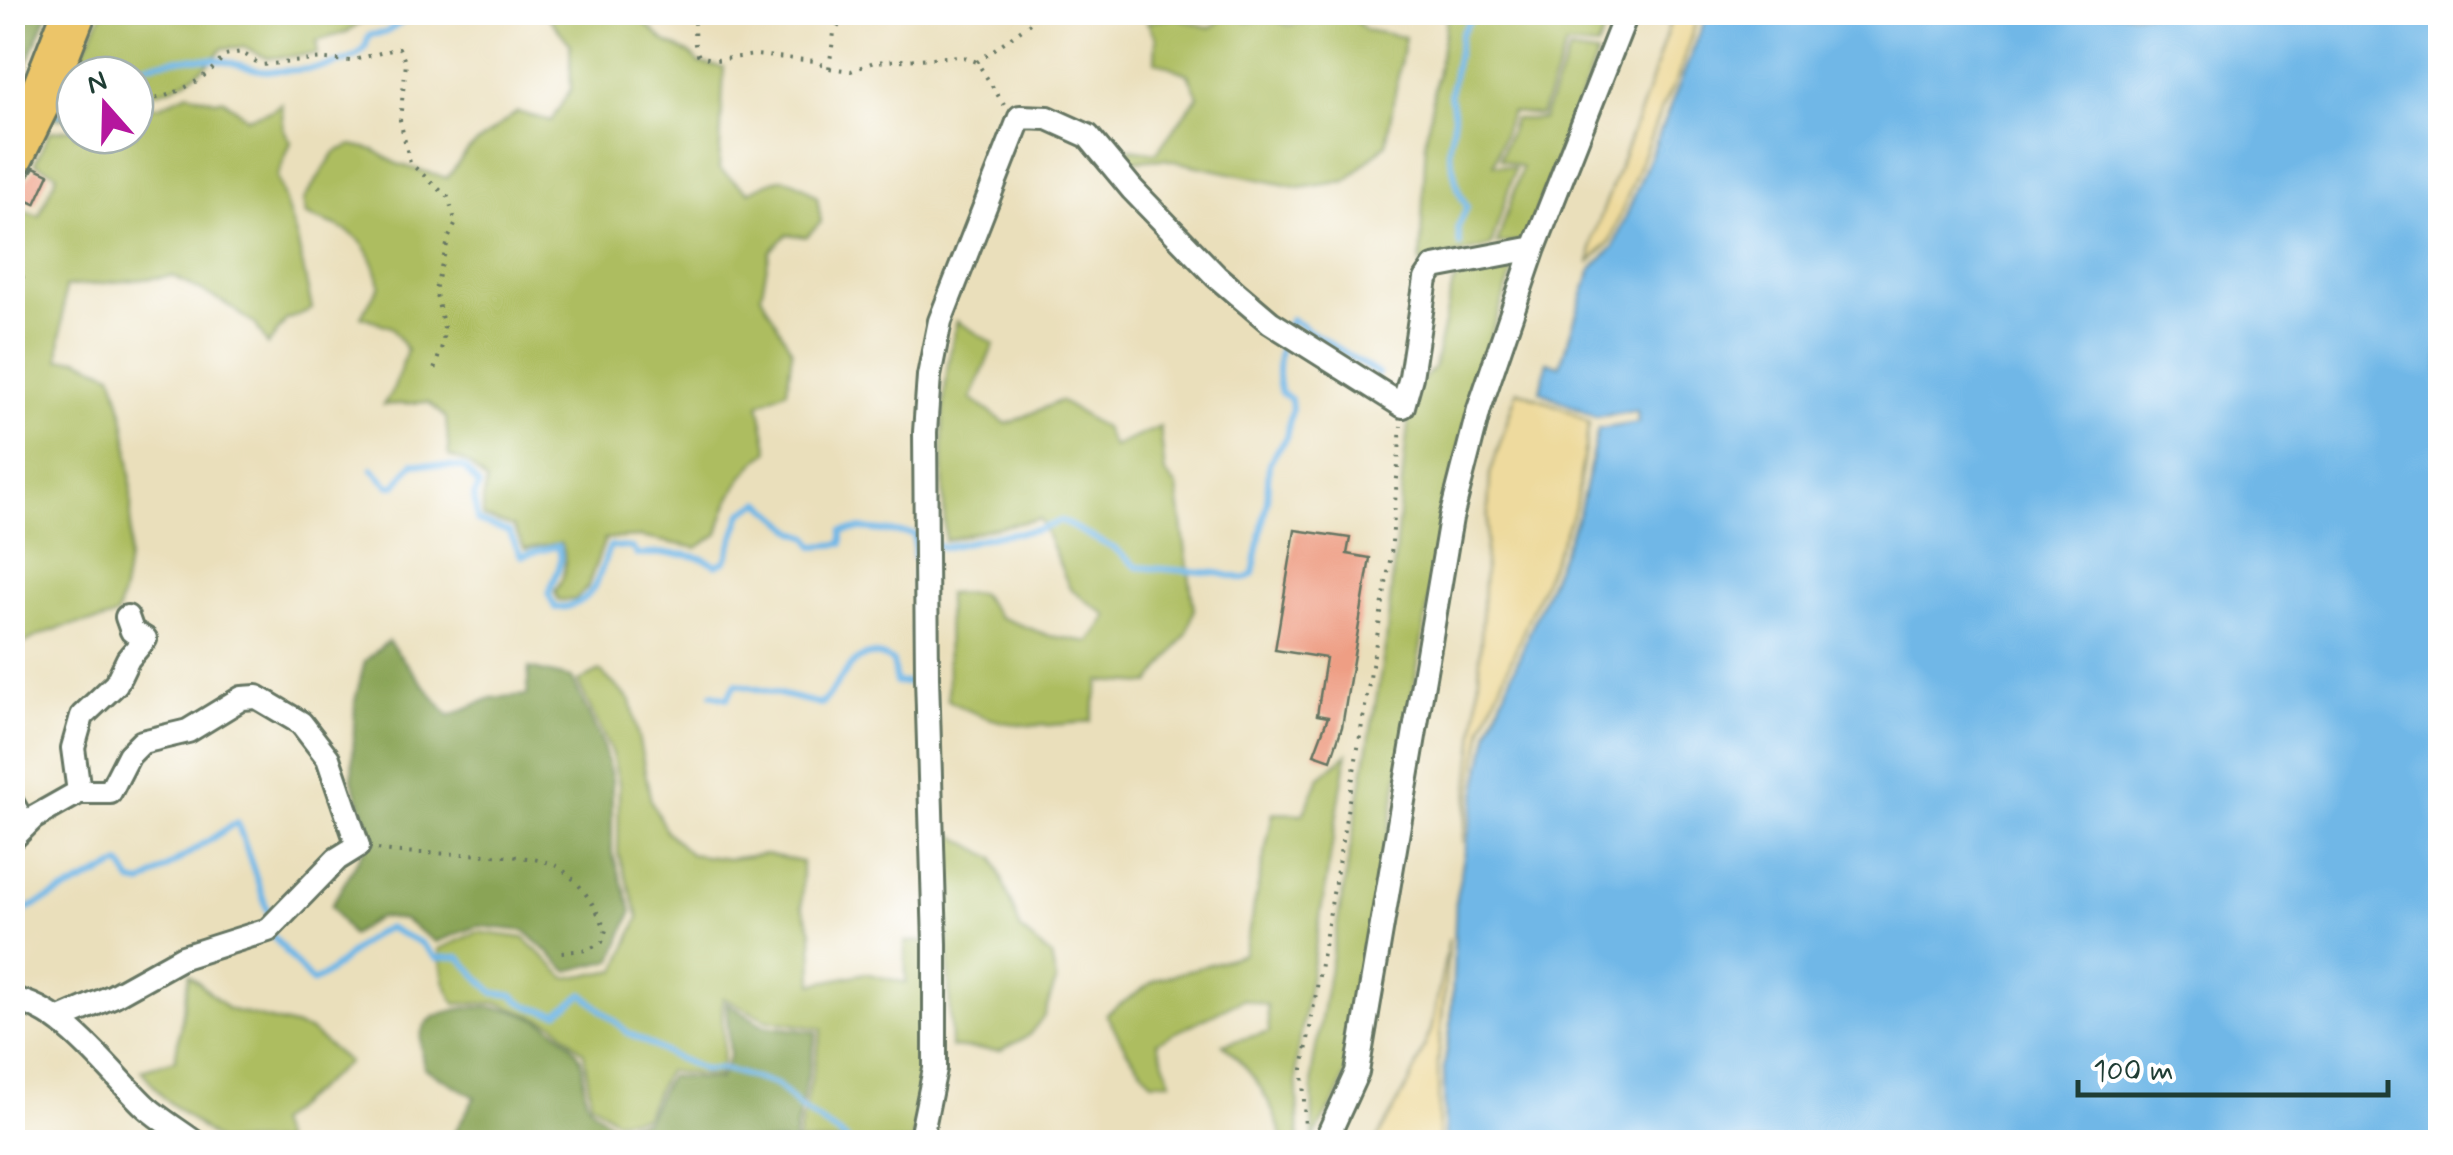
<svg xmlns="http://www.w3.org/2000/svg" width="2453" height="1155" font-family="Mynerve,sans-serif">
  <style>
    .green { fill: #adbd60; stroke: #667d4a; stroke-width: 2.5 }
    .forest { fill: #8aa456; stroke: #547045; stroke-width: 2.5 }
    .sand { fill: #eeda9e; stroke: #868c69; stroke-width: 2.5 }
    .water { fill: #70b7e7; stroke: #487a8e; stroke-width: 2.5 }
    .lines { fill: none; stroke-linecap: round; stroke-linejoin: round }
    .stream { stroke: #70b7e7; stroke-width: 6 }
    .building { fill: #ee9e84 }
    .street-casing { stroke: #667663; stroke-width: 28 }
    .highway-casing { stroke: #667663; stroke-width: 48 }
    .path { stroke: #667663; stroke-width: 4; stroke-dasharray: 2.5 8; stroke-linecap: butt }
    .street { stroke: #fff; stroke-width: 22 }
    .highway { stroke: #ecc569; stroke-width: 42 }
  </style>
  <rect width="100%" height="100%" fill="#fff"/>
  <filter id="ink" filterUnits="userSpaceOnUse"><feTurbulence type="fractalNoise" baseFrequency=".01" numOctaves="2"/><feDisplacementMap in="SourceGraphic" scale="20" xChannelSelector="R" yChannelSelector="G"/><feConvolveMatrix kernelMatrix="1 2 1 2 8 2 1 2 1" color-interpolation-filters="sRGB"/></filter>
  <filter id="wash" filterUnits="userSpaceOnUse"><feTurbulence type="fractalNoise" baseFrequency=".0048" numOctaves="4" result="noise"/><feDisplacementMap in="SourceGraphic" scale="40" xChannelSelector="R" yChannelSelector="G"/><feGaussianBlur stdDeviation="2.25" result="paint"/><feColorMatrix in="noise" values="0 0 0 0 0 0 0 0 0 0 0 0 0 0 0 0 0 1.4 0 .05"/><feComposite in="paint" operator="in"/></filter>
  <g filter="url(#wash)">
    <rect width="100%" height="100%" fill="#eadfbb"/>
    <path class="green" d="M 1232,12 L 1248,22 L 1270,17 L 1288,25 L 1348,13 L 1365,30 L 1405,37 L 1386,144 L 1346,181 L 1300,188 L 1164,159 L 1118,162 L 1106,145 L 1156,153 L 1198,96 L 1188,74 L 1155,61 L 1156,38 L 1147,22 L 1176,17 L 1210,28 Z
      M 102,13 L 373,13 L 347,32 L 317,41 L 317,54 L 268,58 L 243,47 L 223,48 C 200,75 171,95 135,94 L 135,75 L 75,75 L 75,117 L 51,119 Z
      M 545,13 L 634,13 L 665,42 L 691,54 L 698,63 L 724,67 L 719,169 L 749,192 C 782,175 786,173 817,197 L 821,222 L 806,237 L 787,234 L 770,251 L 761,295 L 792,351 L 787,390 L 759,404 L 769,451 C 739,473 727,499 718,534 L 697,548 L 640,537 L 605,539 L 587,588 L 575,600 L 558,600 L 555,591 C 566,579 568,557 560,543 L 525,549 L 513,527 L 483,517 L 483,499 L 487,482 L 467,463 L 449,456 L 446,418 L 428,402 L 383,405 L 394,388 L 407,350 L 391,327 L 361,316 L 380,285 C 369,235 351,231 306,215 L 303,201 L 335,152 L 352,145 L 374,150 L 397,164 L 447,178 L 468,150 L 517,112 L 551,121 L 571,89 L 570,44 Z
      M 1448,13 L 1612,13 L 1597,48 L 1566,46 L 1541,115 L 1511,112 L 1494,164 L 1515,168 L 1491,246 L 1420,264 L 1426,137 Z
      M 1569,51 L 1597,55 L 1525,241 L 1497,244 L 1522,167 L 1500,159 L 1514,119 L 1543,119 Z
      M 188,93 L 216,101 L 223,99 L 247,118 L 273,110 L 281,103 L 284,130 L 291,142 L 277,177 L 297,239 L 312,309 L 286,320 L 268,345 L 256,325 L 226,304 L 173,276 L 65,287 L 59,360 L 78,359 L 112,374 C 136,443 137,544 117,615 C 102,623 94,621 78,624 C 56,628 29,637 13,652 L 12,207 L 39,216 L 57,174 L 35,163 L 49,132 L 75,128 L 75,135 L 135,135 L 136,107 L 160,106 Z
      M 1493,269 L 1513,271 L 1480,367 L 1445,507 L 1349,1061 L 1338,1096 L 1313,1139 L 1312,1071 L 1386,642 L 1411,394 L 1434,367 L 1453,284 L 1463,273 Z
      M 957,321 L 994,344 L 971,399 L 1007,424 L 1060,401 L 1104,428 L 1113,447 L 1160,427 L 1165,473 L 1177,487 L 1194,610 L 1187,633 L 1150,684 L 1100,681 L 1091,721 C 1035,729 999,729 948,700 L 947,594 L 980,593 L 999,617 L 1050,636 L 1090,642 L 1108,616 L 1070,589 L 1040,519 L 987,529 L 945,541 C 943,467 937,394 957,321 Z
      M 600,671 L 631,701 L 651,801 L 666,831 L 690,854 L 728,859 L 766,854 L 802,862 L 802,907 L 812,930 L 813,984 L 865,973 L 906,983 L 905,942 L 929,941 L 926,1077 L 912,1142 L 802,1142 L 798,1140 L 822,1029 L 767,1020 L 723,998 C 719,1028 730,1048 717,1077 L 667,1071 L 644,1117 L 615,1120 L 591,1102 L 584,1053 L 555,1024 L 498,1003 L 455,1004 L 444,981 L 439,949 L 478,932 L 524,938 L 566,978 L 617,970 L 639,917 L 618,854 L 619,783 L 611,752 L 578,682 Z
      M 1347,754 L 1296,1064 L 1299,1142 L 1284,1142 C 1271,1099 1256,1075 1223,1044 L 1269,1032 L 1267,1005 L 1243,999 L 1157,1042 L 1171,1081 L 1152,1082 L 1129,1054 L 1106,1014 L 1156,980 L 1244,954 L 1273,813 L 1303,814 L 1319,778 Z
      M 944,830 L 994,858 L 1021,930 L 1051,956 L 1056,981 L 1044,1016 L 1028,1036 L 1000,1051 L 951,1047 Z
      M 189,974 L 228,1009 L 309,1030 L 348,1062 L 276,1123 L 283,1142 L 219,1142 L 164,1098 L 141,1070 L 175,1060 Z"/>
    <path class="forest" d="M 13,12 L 48,13 L 13,97 L 12,13 Z
      M 388,641 L 449,716 L 491,698 L 527,695 L 529,668 L 572,678 L 602,743 L 612,779 L 612,853 L 632,911 L 613,960 L 568,971 L 525,931 L 478,926 L 436,942 L 404,920 L 379,917 L 351,935 L 331,906 L 372,836 L 352,780 L 355,701 L 365,661 Z
      M 726,1003 L 765,1026 L 817,1032 L 794,1140 L 797,1142 L 449,1142 L 475,1097 L 424,1068 C 420,1047 415,1024 439,1015 C 484,997 550,1010 578,1054 C 587,1068 580,1092 590,1106 C 596,1113 606,1120 613,1126 L 645,1121 L 669,1076 L 719,1080 L 730,1055 Z"/>
    <path class="sand" d="M 1673,13 L 1699,13 L 1677,79 L 1662,107 L 1610,242 L 1590,262 L 1593,237 L 1647,93 Z
      M 1517,390 L 1565,409 L 1589,423 L 1575,508 L 1483,727 L 1463,843 L 1477,712 L 1490,474 Z
      M 1449,938 L 1438,1063 L 1439,1142 L 1375,1142 L 1410,1082 L 1431,1030 Z"/>
    <path class="water" d="M 1708,13 L 2440,13 L 2440,1142 L 1445,1142 L 1444,1067 L 1451,1026 L 1456,897 L 1489,730 L 1580,510 L 1598,429 L 1638,423 L 1637,411 L 1595,417 L 1540,391 L 1547,362 L 1560,365 L 1591,270 L 1614,246 Z"/>
    <g class="lines">
      <path class="stream" d="M 121,75 C 149,60 182,57 213,59 C 229,60 244,67 260,70 C 282,73 350,69 364,49 C 367,45 367,39 369,35 L 385,33 L 417,12
        M 58,114 L 75,110
        M 1460,245 L 1458,227 L 1467,207 L 1458,190 L 1449,150 L 1454,116 L 1450,95 L 1461,34 L 1475,12
        M 372,469 L 389,486 L 395,486 L 413,463 L 464,468 L 479,486 L 474,496 L 477,521 L 509,532 L 521,556 L 558,546 C 566,567 551,579 549,595 L 555,608 C 595,607 597,579 610,546 L 632,548 L 637,555 C 660,553 696,551 716,565 L 726,561 L 742,513 L 761,502 L 796,532 L 809,537 L 814,546 L 842,544 L 842,531 L 862,529 L 914,534 L 920,537
        M 914,534 L 915,559
        M 931,543 L 943,548 L 997,535 L 1038,530 L 1061,521 L 1115,549 L 1137,567 L 1217,573 L 1245,579 L 1253,574 L 1267,500 L 1269,463 L 1286,437 L 1292,410 L 1291,399 L 1281,393 C 1274,370 1280,339 1291,319 L 1378,374
        M 712,694 L 727,698 L 736,684 L 821,704 C 842,685 855,636 893,662 L 896,683 L 915,682 L 915,571
        M 12,923 L 27,909 L 121,864 L 132,882 L 142,884 L 237,822 L 271,920
        M 272,935 L 312,982 C 342,969 357,939 388,928 L 421,943 L 436,958 L 459,957 L 494,993 L 513,995 C 522,1006 543,1011 558,1013 L 583,994 L 627,1032 L 670,1055 L 704,1070 L 724,1069 L 777,1085 L 798,1106 L 847,1140"/>
    </g>
    <g id="blocks">
      <path class="building" d="M 34,167 L 49,174 L 35,204 L 17,196 Z
        M 1295,530 L 1350,538 L 1347,554 L 1370,558 L 1342,727 L 1331,760 L 1314,754 L 1328,717 L 1317,715 L 1326,658 L 1275,650 Z"/>
    </g>
  </g>
  <g filter="url(#ink)">
    <use href="#blocks" fill-opacity="0" stroke="#667663" stroke-width="2.5"/>
    <g class="lines">
      <g class="street-casing">
        <path id="street" d="M 79,792 L 73,748 L 82,716 L 116,684 L 128,659 L 145,639 L 132,631 L 127,617
          M 12,803 L 25,826
          M 12,839 L 33,818 L 79,792 L 110,792 L 129,755 L 142,742 L 188,731 L 242,698 L 257,697 L 301,723 L 328,758 L 358,846 L 337,859 L 268,930 L 183,957 L 113,996 L 58,1020
          M 12,999 C 64,1008 108,1070 144,1105 C 159,1119 178,1130 194,1142
          M 920,1142 L 935,1069 L 935,944 L 927,677 L 925,432 L 929,376 L 940,321 L 1020,117 L 1048,118 L 1088,136 L 1132,189 L 1216,276 L 1270,322 L 1403,406 L 1411,377 L 1426,279 L 1434,267 L 1534,248
          M 1325,1142 L 1357,1072 L 1451,518 L 1479,409 L 1534,248 L 1627,12"/>
      </g>
      <g class="highway-casing">
        <path id="highway" d="M 12,156 L 40,99 L 74,12"/>
      </g>
      <path class="path" d="M 691,12 C 698,26 690,39 699,56 L 716,60 L 755,55 L 816,61 L 829,68 L 851,71 L 874,62 L 961,56 L 977,62 L 1004,105
        M 977,62 L 1045,12
        M 829,68 L 834,33 L 847,12
        M 135,101 C 169,100 204,82 225,55 L 241,52 L 261,65 L 325,59 L 350,61 L 399,48 L 406,63 L 400,120 L 410,163 L 448,197 L 456,223 L 449,237 L 435,290 L 444,328 L 443,343 L 432,376
        M 61,123 L 75,122
        M 12,280 L 32,274
        M 12,283 L 12,290
        M 378,849 C 422,858 531,848 560,868 C 582,884 595,906 606,930 L 602,942 L 588,950 L 561,952
        M 1305,1133 L 1303,1069 L 1391,555 L 1401,426"/>
      <use href="#street" class="street"/>
      <use href="#highway" class="highway"/>
    </g>
  </g>
  <rect width="2453" height="1155" fill="none" stroke="#fff" stroke-width="50"/>
  <g transform="translate(105 105) rotate(340)"><circle r="48" fill="#ffffff" stroke="#a5b1ae" stroke-width="2.5"/>
  <path d="M0-8L18 38L0 25L-18 38Z" fill="#b5179e"/>
  <text y="-15" font-size="28" font-weight="bold" text-anchor="middle" fill="#1f3d34">N</text>
  </g>
  <path d="M2078 1080v15h310v-15" fill="none" stroke="#1f3d34" stroke-width="5"/>
  <text x="2093" y="1080" font-size="30" fill="#1f3d34" stroke="#ffffff" stroke-width="8" paint-order="stroke">100 m</text>
</svg>
